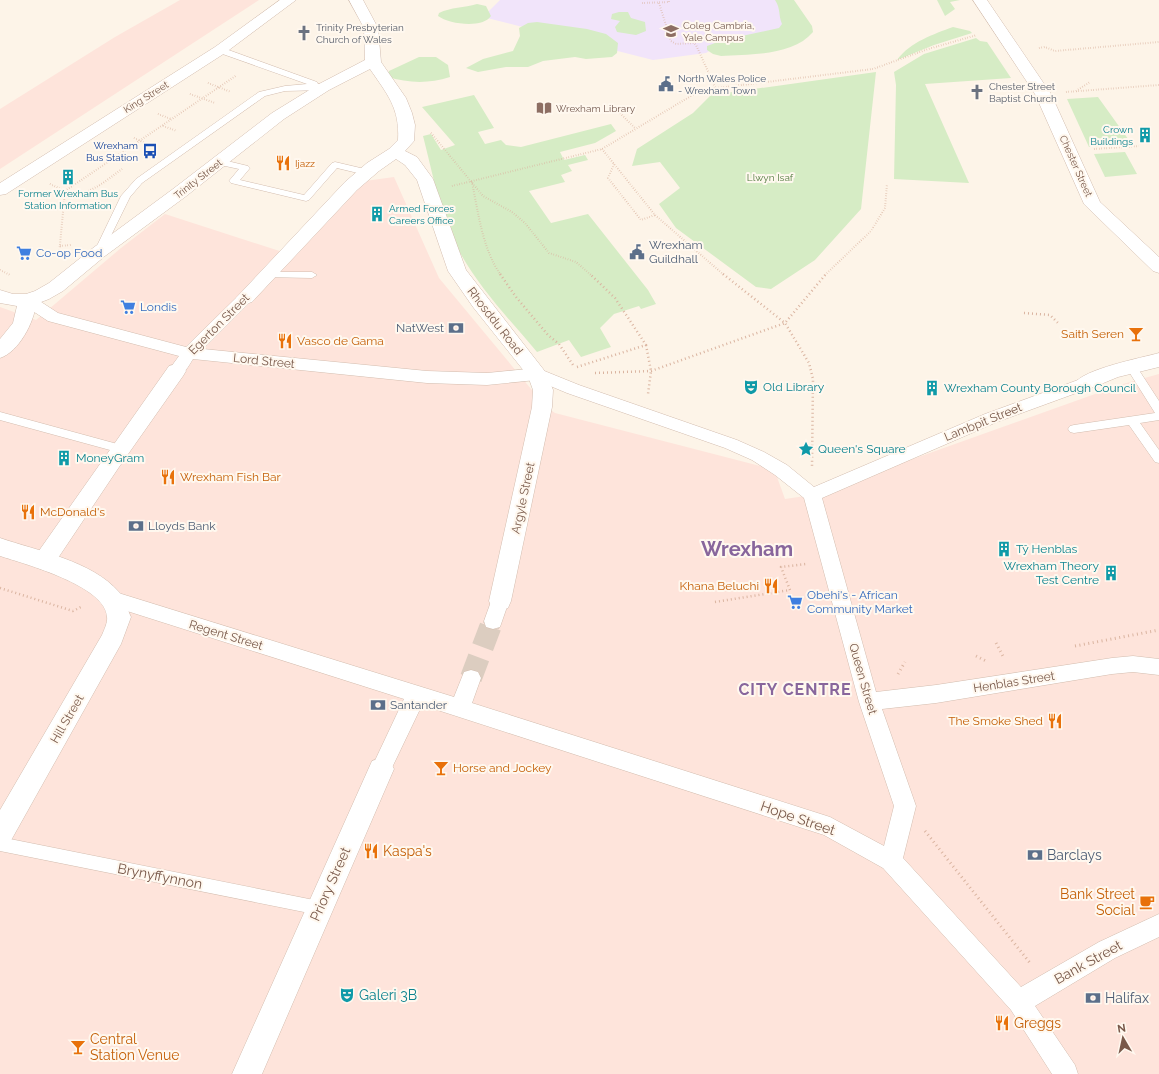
<svg xmlns="http://www.w3.org/2000/svg" width="1159" height="1074" font-family="Raleway,sans-serif">
  <style>
    .commercial { fill: #fee4db }
    .education { fill: #f1e4fa }
    .green { fill: #d6ecc5 }
    .lines { fill: none; stroke-linecap: round; stroke-linejoin: round }
    .pedestrian-tunnel-far1 { stroke: #dccdc0; stroke-width: 17; stroke-dasharray: 17 8; stroke-linecap: butt }
    .pedestrian-tunnel { stroke: #dccdc0; stroke-width: 22; stroke-dasharray: 22 11; stroke-linecap: butt }
    .service-casing { stroke: #d3bdaf; stroke-width: 1 }
    .pedestrian-casing { stroke: #d3bdaf; stroke-width: 1 }
    .minor-casing { stroke: #d3bdaf; stroke-width: 1 }
    .tertiary-casing { stroke: #d3bdaf; stroke-width: 1 }
    .path-far2 { stroke: #dab4a0; stroke-width: 2; stroke-dasharray: 0.5 2; stroke-linecap: butt }
    .path-far1 { stroke: #dab4a0; stroke-width: 2.5; stroke-dasharray: 1 3; stroke-linecap: butt }
    .path { stroke: #dab4a0; stroke-width: 3; stroke-dasharray: 1 3.5; stroke-linecap: butt }
    .service { fill: #fff; fill-rule: evenodd }
    .pedestrian { fill: #fff; fill-rule: evenodd }
    .minor { fill: #fff; fill-rule: evenodd }
    .tertiary { fill: #fff; fill-rule: evenodd }
    .labels { text-anchor: middle; dominant-baseline: central; stroke-width: 4; stroke-linejoin: round; paint-order: stroke }
    .far-education-label { font-size: 10px; fill: #785e54; stroke: #fff8ef; text-anchor: start }
    .far-worship-label { font-size: 10px; fill: #5b616d; stroke: #fff8ef; text-anchor: start }
    .far-service-label { font-size: 10px; fill: #4e5e75; stroke: #fff8ef; text-anchor: start }
    .far-street-label { font-size: 10px; fill: #79594a; stroke: #fff8ef }
    .far-culture-label { font-size: 10px; fill: #0d838f; stroke: #fff8ef; text-anchor: end }
    .far-transit-label { font-size: 10px; fill: #164399; stroke: #fff8ef; text-anchor: end }
    .far-food-label { font-size: 10px; fill: #c56008; stroke: #fff8ef; text-anchor: start }
    .far-park-label { font-size: 10px; fill: #527a3f; stroke: #fff8ef }
    .service-label { font-size: 12px; fill: #4e5e75; stroke: #fff8ef; text-anchor: start }
    .shop-label { font-size: 12px; fill: #366cbe; stroke: #fff8ef; text-anchor: start }
    .street-label { font-size: 12px; fill: #79594a; stroke: #fff8ef }
    .food-label { font-size: 12px; fill: #c56008; stroke: #fff8ef; text-anchor: start }
    .culture-label { font-size: 12px; fill: #0d838f; stroke: #fff8ef; text-anchor: start }
    .near-street-label { font-size: 14px; fill: #79594a; stroke: #fff8ef }
    .near-food-label { font-size: 14px; fill: #c56008; stroke: #fff8ef; text-anchor: start }
    .near-service-label { font-size: 14px; fill: #4e5e75; stroke: #fff8ef; text-anchor: start }
    .near-culture-label { font-size: 14px; fill: #0d838f; stroke: #fff8ef; text-anchor: start }
    .district-label { font-size: 16px; font-weight: bold; letter-spacing: 1px; fill: #88669c; stroke: #fff8ef }
    .town-label { font-size: 20px; font-weight: bold; fill: #88669c; stroke: #fff8ef }
  </style>
  <rect width="100%" height="100%" fill="#fdf4e8"/>
  <path class="commercial" d="M 180,0 L 259,0 L 0,169 L 0,109 L 115,37 Z
    M 394,177 L 439,278 L 546,407 L 555,413 L 764,467 L 773,471 L 777,477 L 785,499 L 812,495 L 1123,384 L 1159,374 L 1159,1074 L 0,1074 L 0,307 L 36,320 L 121,248 L 165,214 L 295,256 L 365,181 Z"/>
  <path class="education" d="M 500,0 L 788,0 L 803,37 L 714,48 L 706,53 L 653,60 L 483,17 Z"/>
  <path class="green" d="M 775,0 L 794,0 L 812,26 L 813,32 C 793,56 750,54 721,56 L 713,54 L 707,50 L 707,46 L 723,40 L 779,28 L 782,24 C 778,15 781,9 775,0 Z
    M 937,0 L 960,0 L 950,2 L 955,9 L 945,16 Z
    M 477,4 L 486,6 L 491,16 C 482,29 449,24 438,16 L 439,13 C 451,7 464,8 477,4 Z
    M 619,12 L 628,12 L 631,18 L 645,22 L 646,31 L 636,35 L 617,32 L 615,27 L 620,21 L 611,19 L 612,14 Z
    M 537,22 L 587,29 L 606,34 L 618,43 L 617,53 L 612,57 L 586,59 L 575,57 L 543,61 L 528,67 L 506,67 L 478,72 L 466,68 L 483,59 L 513,51 L 520,36 L 519,28 L 528,23 Z
    M 953,27 L 970,31 L 972,33 L 934,45 L 897,60 C 910,42 934,34 953,27 Z
    M 976,38 L 980,41 L 987,42 L 1011,78 L 925,84 L 969,183 L 894,179 L 896,85 L 894,72 L 924,54 Z
    M 419,57 L 436,57 L 448,65 L 450,77 C 428,84 409,83 387,77 L 389,71 Z
    M 876,72 L 861,209 L 815,260 L 771,289 L 756,287 L 676,228 L 659,204 L 680,188 L 660,162 L 632,166 L 637,149 L 693,113 L 711,95 Z
    M 474,95 L 494,128 L 478,132 L 485,144 L 501,140 L 506,145 L 521,147 L 611,124 L 616,131 L 595,143 L 560,152 L 564,160 L 585,155 L 588,160 L 568,165 L 572,171 L 561,175 L 565,182 L 529,191 L 551,223 L 588,214 L 648,290 L 656,304 L 641,309 L 639,306 L 614,314 L 600,328 L 611,347 L 581,357 L 569,340 L 537,352 C 510,320 480,289 459,251 C 440,216 433,174 423,136 L 431,134 L 441,150 L 455,145 L 422,107 Z
    M 1098,97 L 1131,143 L 1089,147 L 1067,99 Z
    M 1125,152 L 1137,174 L 1105,177 L 1094,154 Z"/>
  <g class="lines">
    <path class="pedestrian-tunnel-far1" d="M 491,626 L 493,621"/>
    <path class="pedestrian-tunnel" d="M 471,678 L 491,625"/>
    <g class="service-casing">
      <path id="service" d="M 217,48 L 223,48 L 317,82 L 318,84 L 327,85 L 328,87 L 324,90 L 285,91 L 265,96 L 142,183 L 130,197 L 102,254 L 96,254 L 94,252 L 121,196 L 136,179 L 259,92 L 285,86 L 307,84 L 217,52 Z
        M 219,159 L 248,166 L 250,168 L 240,180 L 304,195 L 332,163 L 335,162 L 369,170 L 371,172 L 366,175 L 337,168 L 309,200 L 306,201 L 231,183 L 229,181 L 239,169 L 216,164 L 214,162 L 216,160 Z
        M 268,272 L 312,272 L 317,275 L 312,278 L 264,277 L 263,275 Z
        M 1131,363 L 1135,364 L 1159,401 L 1159,420 L 1140,423 L 1159,450 L 1159,463 L 1155,462 L 1129,425 L 1074,433 L 1070,432 L 1068,429 L 1070,426 L 1074,425 L 1155,413 L 1126,367 L 1127,364 Z
        M 0,412 L 121,445 L 125,446 L 127,449 L 125,452 L 121,453 L 0,420 Z
        M 0,837 L 319,901 L 324,903 L 326,908 L 324,913 L 319,915 L 0,851 Z"/>
    </g>
    <g class="pedestrian-casing">
      <path id="pedestrian" d="M 245,293 L 250,294 L 253,298 L 250,302 L 203,349 L 427,371 L 487,373 L 537,368 L 579,385 L 737,440 L 764,452 L 787,465 L 814,487 L 985,414 L 1078,380 L 1084,378 L 1090,380 L 1092,384 L 1090,388 L 997,422 L 822,498 L 876,692 L 936,685 L 1112,658 L 1133,656 L 1159,659 L 1159,675 L 1133,672 L 1112,674 L 936,703 L 882,709 L 916,806 L 903,858 L 1021,987 L 1099,942 L 1159,914 L 1159,937 L 1115,958 L 1035,1006 L 1075,1065 L 1078,1074 L 1052,1074 L 1011,1010 L 883,868 L 824,835 L 422,705 L 388,776 L 381,778 L 374,776 L 371,769 L 404,699 L 105,604 L 103,599 L 105,594 L 112,591 L 454,697 L 464,672 L 471,670 L 478,672 L 481,678 L 472,703 L 830,817 L 884,846 L 894,806 L 859,702 L 804,498 L 775,475 L 752,460 L 725,448 L 567,393 L 536,380 L 487,385 L 427,383 L 193,359 C 187,368 183,379 170,375 L 168,371 L 179,356 L 48,321 L 22,304 L 19,300 L 22,296 L 27,295 L 32,296 L 58,313 L 186,347 L 240,294 Z
        M 500,593 L 507,596 L 509,601 L 500,627 L 493,629 L 486,627 L 484,621 L 493,596 Z"/>
    </g>
    <g class="minor-casing">
      <path id="minor" d="M 280,0 L 296,0 L 225,53 L 6,194 L 0,195 L 0,183 L 215,47 Z
        M 349,0 L 363,0 L 378,28 L 381,62 L 406,98 L 412,113 L 415,125 L 414,141 L 405,151 L 417,157 L 433,179 L 466,270 L 547,374 L 553,390 L 552,407 L 511,601 L 508,608 L 500,610 L 492,608 L 489,601 L 532,407 L 533,390 L 528,376 L 473,307 L 448,271 L 417,180 L 405,165 L 396,159 L 379,171 L 357,190 L 252,302 L 245,304 L 238,302 L 236,298 L 345,182 L 367,163 L 389,149 L 398,140 C 400,108 387,94 370,69 L 329,90 L 284,119 L 185,197 L 105,256 L 63,291 L 49,299 L 36,304 C 34,322 19,352 0,358 L 0,339 L 13,323 L 17,306 L 0,303 L 0,290 L 13,294 L 26,294 L 35,291 L 49,283 L 93,248 L 173,189 L 272,113 L 319,84 L 365,60 L 364,28 Z
        M 973,0 L 987,0 L 1051,94 L 1100,202 L 1159,257 L 1159,273 L 1153,271 L 1084,204 L 1035,94 Z
        M 1159,353 L 1159,367 L 1118,377 L 1084,391 L 1077,389 L 1074,384 C 1083,369 1141,358 1159,353 Z
        M 176,364 L 183,366 L 186,371 L 183,376 L 119,467 L 52,567 L 44,570 L 36,567 L 33,561 L 36,555 L 169,366 Z
        M 381,758 L 390,761 L 394,769 L 262,1074 L 232,1074 L 372,761 Z"/>
    </g>
    <g class="tertiary-casing">
      <path id="tertiary" d="M 0,538 C 38,551 92,561 119,592 C 125,598 127,609 131,617 L 121,644 L 9,844 L 0,847 L 0,810 L 102,635 C 104,630 108,622 107,617 C 106,586 25,564 0,556 Z"/>
    </g>
    <path class="path-far2" d="M 642,3 L 669,2 L 669,0
      M 659,3 L 671,41 L 676,44 L 694,43 L 696,45 L 716,89
      M 1039,48 L 1045,47 L 1055,51 L 1159,42
      M 208,83 L 231,92
      M 1076,91 L 1090,82
      M 1066,92 L 1159,85
      M 190,94 L 215,103
      M 613,106 L 636,129
      M 158,114 L 171,119
      M 163,126 L 177,131
      M 431,133 L 483,196 L 512,212 L 525,223 L 549,253 L 576,262 L 591,275
      M 134,138 L 145,143
      M 112,145 L 126,150
      M 602,149 L 655,215 L 724,275
      M 1094,149 L 1139,146
      M 119,155 L 134,161 L 135,160
      M 614,164 L 608,178 L 641,220 L 655,215
      M 472,182 C 478,212 483,251 501,275
      M 50,184 L 65,191 L 59,255
      M 452,186 L 602,149 L 701,90 L 873,69 L 928,49 L 977,35
      M 65,191 L 237,75
      M 66,192 C 88,198 105,181 122,169
      M 60,246 L 71,245
      M 0,270 L 10,275
      M 825,275 L 871,231 L 885,208 L 887,184"/>
    <path class="path-far1" d="M 500,274 L 516,297 L 548,335 L 559,344 L 573,365
      M 723,274 L 785,323 L 809,363 L 813,379 L 812,466
      M 1024,313 L 1050,315 L 1058,323
      M 646,345 L 651,371 L 648,394
      M 577,367 L 646,345 L 615,298 L 590,274
      M 595,373 L 651,371 L 785,323 L 826,274
      M 0,588 L 73,611 L 81,607
      M 715,602 L 790,590 L 781,567 L 806,564"/>
    <path class="path" d="M 996,643 L 1004,658
      M 1075,646 L 1159,630
      M 976,656 L 986,661
      M 898,674 L 905,662
      M 925,831 L 1030,963"/>
    <use href="#service" class="service"/>
    <use href="#pedestrian" class="pedestrian"/>
    <use href="#minor" class="minor"/>
    <use href="#tertiary" class="tertiary"/>
  </g>
  <defs>
    <g id="university-bare" transform="scale(1.2)"><path d="M0-5L7-2L0 1L-7-2ZM-4 1L0 2.5L4 1V4Q0 6-4 4Z" fill="#8d6e63" stroke="#fff8ef" stroke-width="2.5" paint-order="stroke"/></g>
    <g id="church-bare" transform="scale(1.2)"><path d="M-1.2-6h2.4v3.5h3.3v2.4h-3.3V6h-2.4V-.1h-3.3v-2.4h3.3Z" fill="#6b7280" stroke="#fff8ef" stroke-width="2.5" paint-order="stroke"/></g>
    <g id="civic-bare" transform="scale(1.2)"><path d="M-.6-6.5H3V-4.5H.6V-3L4-1V1h2V6H-6V1h2V-1L-.6-3ZM-1.2 2.5V6h2.4V2.5Z" fill="#5c6f8a" stroke="#fff8ef" stroke-width="2.5" paint-order="stroke"/></g>
    <g id="library-bare" transform="scale(1.2)"><path d="M-6-4Q-3-5.5-.7-3.5V5Q-3 3-6 4ZM6-4Q3-5.5 .7-3.5V5Q3 3 6 4Z" fill="#8d6e63" stroke="#fff8ef" stroke-width="2.5" paint-order="stroke"/></g>
    <g id="building-bare" transform="scale(1.2)"><path d="M-4-6H4V6H1V3H-1V6H-4ZM-2.5-4.3h1.7v1.8h-1.7ZM.8-4.3h1.7v1.8H.8ZM-2.5-1h1.7V.8h-1.7ZM.8-1h1.7V.8H.8Z" fill="#0f9aa8" stroke="#fff8ef" stroke-width="2.5" paint-order="stroke"/></g>
    <g id="bus-bare" transform="scale(1.2)"><path d="M-5-6H5V4H4V6H2V4H-2V6H-4V4H-5ZM-3.5-4V0h7V-4ZM-3.5 1.2v1.5H-2V1.2ZM2 1.2v1.5H3.5V1.2Z" fill="#1a4fb4" stroke="#fff8ef" stroke-width="2.5" paint-order="stroke"/></g>
    <g id="restaurant-bare" transform="scale(1.2)"><path d="M-5-6h1v4h1v-4h1v4h1v-4h1v5L-1.5 .5V6h-2V.5L-5-1ZM5-6V6H3V1.5H1.5Q1.5-4 5-6Z" fill="#e8710a" stroke="#fff8ef" stroke-width="2.5" paint-order="stroke"/></g>
    <g id="supermarket-bare" transform="scale(1.2)"><path d="M-6-5.5h2.5l.6 2H6L4.5 2H-2.5L-4.4-4H-6ZM-1.5 3.2a1.3 1.3 0 1 0 .1 0ZM3 3.2a1.3 1.3 0 1 0 .1 0Z" fill="#3f7fe0" stroke="#fff8ef" stroke-width="2.5" paint-order="stroke"/></g>
    <g id="bank-bare" transform="scale(1.2)"><path d="M-6-4H6V4H-6ZM0-2.3a2.3 2.3 0 1 0 0 4.6a2.3 2.3 0 1 0 0-4.6Z" fill="#5c6f8a" stroke="#fff8ef" stroke-width="2.5" paint-order="stroke"/></g>
    <g id="bar-bare" transform="scale(1.2)"><path d="M-6-5H6L.8 .8V4.5H3.5V6h-7V4.5H-.8V.8Z" fill="#e8710a" stroke="#fff8ef" stroke-width="2.5" paint-order="stroke"/></g>
    <g id="theatre-bare" transform="scale(1.2)"><path d="M-5-5.5Q0-4 5-5.5V0Q5 5 0 6Q-5 5-5 0ZM-3.3-2.5H-1v1.5H-3.3ZM1-2.5H3.3v1.5H1ZM-2.8 1Q0 5.5 2.8 1Z" fill="#0f9aa8" stroke="#fff8ef" stroke-width="2.5" paint-order="stroke"/></g>
    <g id="sight-bare" transform="scale(1.2)"><path d="M0-6L1.8-2.2L6-1.7L2.9 1.2L3.7 5.4L0 3.3L-3.7 5.4L-2.9 1.2L-6-1.7L-1.8-2.2Z" fill="#0f9aa8" stroke="#fff8ef" stroke-width="2.5" paint-order="stroke"/></g>
    <g id="cafe-bare" transform="scale(1.2)"><path d="M-5.5-4.5H6V0H3Q3 3.5 0 3.5H-2.5Q-5.5 3.5-5.5 0ZM3-3.2v2h1.7v-2ZM-6 4.5H4V6H-6Z" fill="#e8710a" stroke="#fff8ef" stroke-width="2.5" paint-order="stroke"/></g>
  </defs>
  <g fill-rule="evenodd">
    <use href="#university-bare" x="671" y="31"/>
    <use href="#church-bare" x="304" y="33"/>
    <use href="#civic-bare" x="666" y="84"/>
    <use href="#church-bare" x="977" y="92"/>
    <use href="#library-bare" x="544" y="108"/>
    <use href="#building-bare" x="1145" y="135"/>
    <use href="#bus-bare" x="150" y="151"/>
    <use href="#restaurant-bare" x="283" y="163"/>
    <use href="#building-bare" x="68" y="177"/>
    <use href="#building-bare" x="377" y="214"/>
    <use href="#civic-bare" x="637" y="252"/>
    <use href="#supermarket-bare" x="24" y="253"/>
    <use href="#supermarket-bare" x="128" y="307"/>
    <use href="#bank-bare" x="456" y="328"/>
    <use href="#bar-bare" x="1136" y="334"/>
    <use href="#restaurant-bare" x="285" y="341"/>
    <use href="#theatre-bare" x="751" y="387"/>
    <use href="#building-bare" x="932" y="388"/>
    <use href="#sight-bare" x="806" y="449"/>
    <use href="#building-bare" x="64" y="458"/>
    <use href="#restaurant-bare" x="168" y="477"/>
    <use href="#restaurant-bare" x="28" y="512"/>
    <use href="#bank-bare" x="136" y="526"/>
    <use href="#building-bare" x="1004" y="549"/>
    <use href="#building-bare" x="1111" y="573"/>
    <use href="#restaurant-bare" x="771" y="586"/>
    <use href="#supermarket-bare" x="795" y="602"/>
    <use href="#bank-bare" x="378" y="705"/>
    <use href="#restaurant-bare" x="1055" y="721"/>
    <use href="#bar-bare" x="441" y="768"/>
    <use href="#restaurant-bare" x="371" y="851"/>
    <use href="#bank-bare" x="1035" y="855"/>
    <use href="#cafe-bare" x="1147" y="902"/>
    <use href="#theatre-bare" x="347" y="995"/>
    <use href="#bank-bare" x="1093" y="998"/>
    <use href="#restaurant-bare" x="1002" y="1023"/>
    <use href="#bar-bare" x="78" y="1047"/>
  </g>
  <g class="labels">
    <g class="far-education-label">
      <text x="683" y="25">Coleg Cambria,<tspan x="683" dy="12">Yale Campus</tspan></text>
      <text x="556" y="108">Wrexham Library</text>
    </g>
    <g class="far-worship-label">
      <text x="316" y="27">Trinity Presbyterian<tspan x="316" dy="12">Church of Wales</tspan></text>
      <text x="989" y="86">Chester Street<tspan x="989" dy="12">Baptist Church</tspan></text>
    </g>
    <g class="far-service-label">
      <text x="678" y="78">North Wales Police<tspan x="678" dy="12">- Wrexham Town</tspan></text>
    </g>
    <g class="far-street-label">
      <text transform="translate(146 97) rotate(-32)">King Street</text>
      <text transform="translate(1076 166) rotate(66)">Chester Street</text>
      <text transform="translate(198 179) rotate(-38)">Trinity Street</text>
    </g>
    <g class="far-culture-label">
      <text x="1133" y="129">Crown<tspan x="1133" dy="12">Buildings</tspan></text>
      <text x="68" y="193" text-anchor="middle">Former Wrexham Bus<tspan x="68" dy="12">Station Information</tspan></text>
      <text x="389" y="208" text-anchor="start">Armed Forces<tspan x="389" dy="12">Careers Office</tspan></text>
    </g>
    <g class="far-transit-label">
      <text x="138" y="145">Wrexham<tspan x="138" dy="12">Bus Station</tspan></text>
    </g>
    <g class="far-food-label">
      <text x="295" y="163">Ijazz</text>
    </g>
    <g class="far-park-label">
      <text x="770" y="177">Llwyn Isaf</text>
    </g>
    <g class="service-label">
      <text x="649" y="245">Wrexham<tspan x="649" dy="14">Guildhall</tspan></text>
      <text x="444" y="328" text-anchor="end">NatWest</text>
      <text x="148" y="526">Lloyds Bank</text>
      <text x="390" y="705">Santander</text>
    </g>
    <g class="shop-label">
      <text x="36" y="253">Co-op Food</text>
      <text x="140" y="307">Londis</text>
      <text x="807" y="595">Obehi's - African<tspan x="807" dy="14">Community Market</tspan></text>
    </g>
    <g class="street-label">
      <text transform="translate(495 321) rotate(52)">Rhosddu Road</text>
      <text transform="translate(219 324) rotate(-45)">Egerton Street</text>
      <text transform="translate(264 361) rotate(6)">Lord Street</text>
      <text transform="translate(983 422) rotate(-22)">Lambpit Street</text>
      <text transform="translate(523 498) rotate(-78)">Argyle Street</text>
      <text transform="translate(226 635) rotate(17)">Regent Street</text>
      <text transform="translate(863 679) rotate(74)">Queen Street</text>
      <text transform="translate(1014 682) rotate(-9)">Henblas Street</text>
      <text transform="translate(67 719) rotate(-60)">Hill Street</text>
    </g>
    <g class="food-label">
      <text x="1124" y="334" text-anchor="end">Saith Seren</text>
      <text x="297" y="341">Vasco de Gama</text>
      <text x="180" y="477">Wrexham Fish Bar</text>
      <text x="40" y="512">McDonald's</text>
      <text x="759" y="586" text-anchor="end">Khana Beluchi</text>
      <text x="1043" y="721" text-anchor="end">The Smoke Shed</text>
      <text x="453" y="768">Horse and Jockey</text>
    </g>
    <g class="culture-label">
      <text x="763" y="387">Old Library</text>
      <text x="944" y="388">Wrexham County Borough Council</text>
      <text x="818" y="449">Queen's Square</text>
      <text x="76" y="458">MoneyGram</text>
      <text x="1016" y="549">Tŷ Henblas</text>
      <text x="1099" y="566" text-anchor="end">Wrexham Theory<tspan x="1099" dy="14">Test Centre</tspan></text>
    </g>
    <g class="near-street-label">
      <text transform="translate(798 818) rotate(19)">Hope Street</text>
      <text transform="translate(160 876) rotate(11)">Brynyffynnon</text>
      <text transform="translate(330 884) rotate(-66)">Priory Street</text>
      <text transform="translate(1088 962) rotate(-29)">Bank Street</text>
    </g>
    <g class="near-food-label">
      <text x="383" y="851">Kaspa's</text>
      <text x="1135" y="894" text-anchor="end">Bank Street<tspan x="1135" dy="16">Social</tspan></text>
      <text x="1014" y="1023">Greggs</text>
      <text x="90" y="1039">Central<tspan x="90" dy="16">Station Venue</tspan></text>
    </g>
    <g class="near-service-label">
      <text x="1047" y="855">Barclays</text>
      <text x="1105" y="998">Halifax</text>
    </g>
    <g class="near-culture-label">
      <text x="359" y="995">Galeri 3B</text>
    </g>
    <g class="district-label">
      <text x="795" y="689">CITY CENTRE</text>
    </g>
    <g class="town-label">
      <text x="747" y="549">Wrexham</text>
    </g>
  </g>
  <g transform="translate(1123 1038) rotate(351)" stroke="#fff8ef" stroke-width="3" paint-order="stroke">
  <path d="M0-3L7 15L0 10L-7 15Z" fill="#79594a"/>
  <text y="-6" font-size="11" font-weight="bold" text-anchor="middle" fill="#79594a">N</text>
  </g>
</svg>
